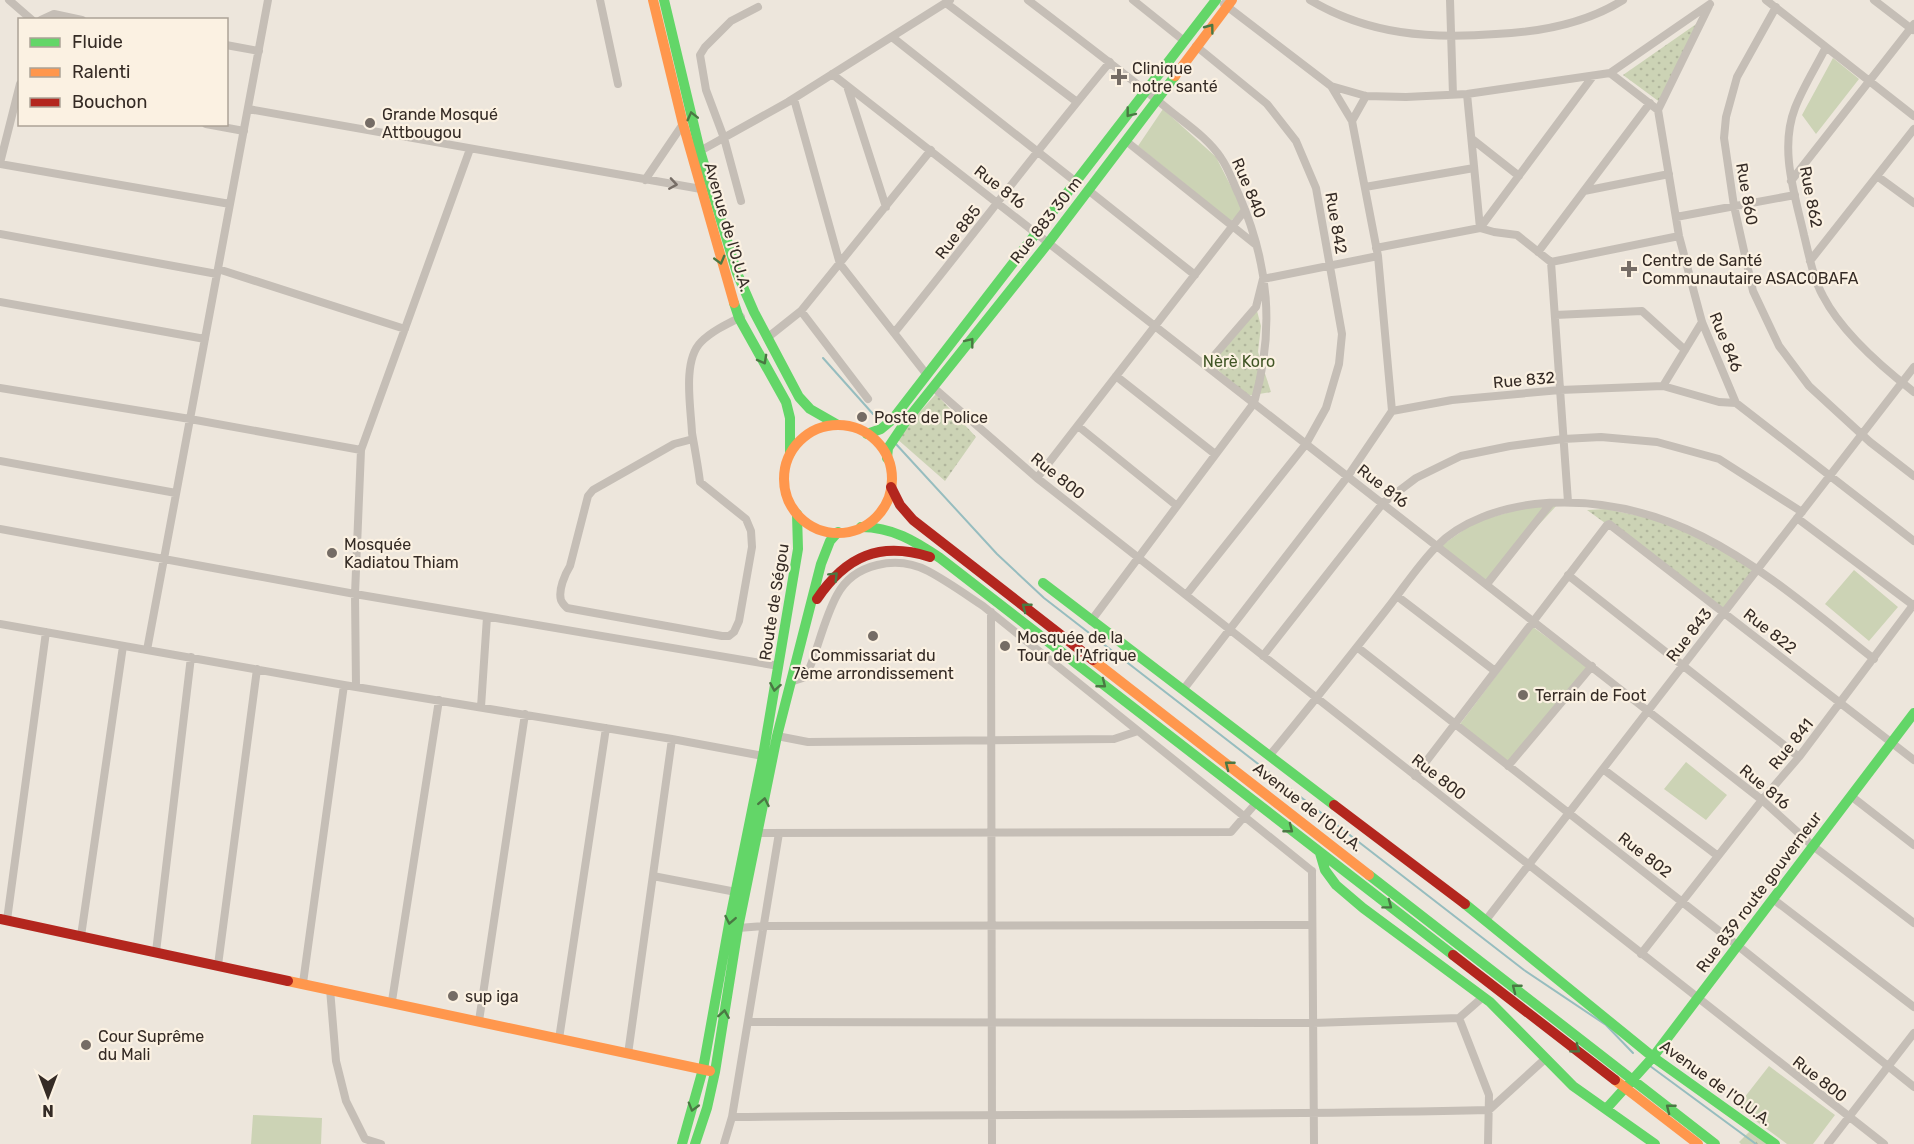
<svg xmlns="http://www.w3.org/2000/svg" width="1914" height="1144" font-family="Rubik,sans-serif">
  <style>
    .grass { fill: url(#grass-dots) }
    .forest { fill: url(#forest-firs) }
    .garden { fill: #ccd3b5 }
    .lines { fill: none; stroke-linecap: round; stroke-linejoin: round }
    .stream { stroke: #97bdbf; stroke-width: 2 }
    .street { stroke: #c5beb6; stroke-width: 8 }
    .fast { stroke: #63d668; stroke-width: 10 }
    .slow { stroke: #ff974d; stroke-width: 10 }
    .jam { stroke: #b3261e; stroke-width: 10 }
    .oneway { stroke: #4a7843 }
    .oneway2 { stroke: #766d66 }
    .poi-dot { fill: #756c65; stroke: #fbf1e2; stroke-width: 2 }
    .labels { text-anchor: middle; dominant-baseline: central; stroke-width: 4.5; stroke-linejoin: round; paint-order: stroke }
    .poi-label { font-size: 16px; fill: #352b25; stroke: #fbf1e2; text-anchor: start }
    .street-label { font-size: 16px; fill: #352b25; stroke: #fbf1e2 }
    .park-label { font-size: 16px; fill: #415626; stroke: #fbf1e2 }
  </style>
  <defs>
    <pattern id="grass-dots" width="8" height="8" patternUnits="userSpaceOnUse" patternTransform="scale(1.5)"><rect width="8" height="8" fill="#ccd3b5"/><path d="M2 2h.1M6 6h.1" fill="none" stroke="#b0b59c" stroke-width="1.8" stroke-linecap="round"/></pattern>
    <pattern id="forest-firs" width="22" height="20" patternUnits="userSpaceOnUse" patternTransform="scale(1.5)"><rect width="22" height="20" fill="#ccd3b5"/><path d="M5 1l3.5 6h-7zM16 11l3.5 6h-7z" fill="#b0b59c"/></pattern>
  </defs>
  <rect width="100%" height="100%" fill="#ede6dc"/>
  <path class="grass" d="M 1702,20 L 1661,103 L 1623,75 Z
    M 1256,307 L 1261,326 L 1258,352 L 1271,392 L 1247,396 L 1210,363 Z
    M 936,394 L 976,437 L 945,481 L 896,438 Z
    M 1606,509 L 1654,519 L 1711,540 L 1758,568 L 1720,614 L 1612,528 L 1587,510 Z"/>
  <path class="forest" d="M 1750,1131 L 1767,1144 L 1741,1144 L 1739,1142 Z"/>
  <path class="garden" d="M 1833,58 L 1859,79 L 1816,134 L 1802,115 Z
    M 1163,109 L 1216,157 L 1243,210 L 1231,221 L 1138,146 Z
    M 1558,504 L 1485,583 L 1438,548 L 1475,522 L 1524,508 Z
    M 1854,570 L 1898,607 L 1869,641 L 1825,604 Z
    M 1533,627 L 1588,667 L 1508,761 L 1460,724 Z
    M 1686,762 L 1727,795 L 1706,820 L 1664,789 Z
    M 1769,1066 L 1835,1115 L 1813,1144 L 1787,1144 L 1737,1107 Z
    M 253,1115 L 322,1118 L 321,1144 L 251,1144 Z"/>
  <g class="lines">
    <path class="stream" d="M 823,358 L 873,414
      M 895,443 L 997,554 L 1044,598 L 1524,970 L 1606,1025 L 1633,1053
      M 1650,1066 L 1756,1144"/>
    <path class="street" d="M 9,0 L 32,20
      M 600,0 L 618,84
      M 1028,0 C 1075,36 1122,71 1168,109 C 1186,124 1208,138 1221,158 C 1229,169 1233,183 1239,195 C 1269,264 1275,330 1254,403 L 1091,621
      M 1133,0 L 1183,40
      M 1310,0 C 1369,35 1430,39 1496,34 C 1540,32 1585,24 1623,0
      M 1450,0 L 1453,95
      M 1766,0 L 1914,116
      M 1874,0 L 1913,30
      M 946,3 L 1077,102
      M 1224,4 L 1331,86 L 1366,96 L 1406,97 L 1467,94 L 1610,73 L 1710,4
      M 1776,7 L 1737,77 L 1726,117 L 1724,138 L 1734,206 L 1753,291 L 1779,346 L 1809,386 L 1870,442 L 1914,476
      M 41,20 L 54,14 L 82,20
      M 892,37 L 1076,182
      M 226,45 L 259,51
      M 1826,47 C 1816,67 1803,87 1795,108 C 1779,149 1795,195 1804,235 C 1809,255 1813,278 1823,296 C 1841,331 1883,368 1914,392
      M 1610,73 L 1658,110 L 1679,236 L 1702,322 L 1736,403 L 1914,541
      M 832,74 L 1762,800 L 1813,846 L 1914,923
      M 847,86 L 886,207
      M 1331,86 L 1352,121 L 1378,256 L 1392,411
      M 1467,94 L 1480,228
      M 794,99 L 840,264 L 927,375
      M 248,109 L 701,189
      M 1658,110 L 1709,6
      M 1352,121 L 1366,96
      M 206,124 L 244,131
      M 1472,139 L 1519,176
      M 1126,141 L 1256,245
      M 700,151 L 788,102 L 950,0
      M 0,163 L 20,84
      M 0,164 L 230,204
      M 1877,176 L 1914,203
      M 645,180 L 683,124
      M 1791,181 L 1914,24
      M 1365,187 L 1474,168
      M 1088,190 L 1195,275
      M 1584,191 L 1669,174
      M 741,201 L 724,138 L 706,90 L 700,55 L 705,47 L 731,21 L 758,7
      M 1676,217 L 1795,195
      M 1480,228 L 1593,76
      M 0,234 L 217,274
      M 1376,248 L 1480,228 L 1494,232 L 1517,235 L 1551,262 L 1679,236
      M 1538,252 L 1650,103
      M 1810,261 L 1914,129
      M 1551,262 L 1568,502
      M 218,269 L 405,329
      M 0,302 L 205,339
      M 801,311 L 868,399
      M 1555,315 L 1642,311 L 1685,350
      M 894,333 C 967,243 1036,151 1110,62
      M 767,338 L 801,311 L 931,150
      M 1206,365 L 1256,307 L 1263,279 L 1378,256
      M 1116,376 L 1215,454
      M 1663,386 L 1702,322
      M 0,388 L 190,419 L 361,450
      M 934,388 L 1037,478 L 1884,1144
      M 1078,426 L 1177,506
      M 693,439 L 674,444 L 593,490 L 588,496 L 570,566 C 565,574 558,590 561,600 C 562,603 565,606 567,608 L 722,636 L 729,636 L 734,632 L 739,621 L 752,547 L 751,531 L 746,519 L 700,482 C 698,466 695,450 692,433 C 691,408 682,361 701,342 C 712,331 727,324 741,317
      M 0,461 L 176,493
      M 1037,478 L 1245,210
      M 1797,518 L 1913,605
      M 0,529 L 355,594 L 779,666
      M 1568,575 L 1799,757
      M 1487,584 L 1551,503
      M 1186,595 L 1306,444 L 1326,408 L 1339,364 L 1342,334 L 1316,188 L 1296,141 L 1267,104 L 1196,46
      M 1397,596 L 1495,671
      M 991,612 L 992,1144
      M 0,624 L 344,685 L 672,739 L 763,756
      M 1357,647 L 1737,945 L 1914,1087
      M 147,650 L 268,0
      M 1263,656 L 1383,503 L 1416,478 L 1461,456 L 1510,446 L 1563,439 L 1601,437 L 1657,442 L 1719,459 L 1802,512
      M 790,682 L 806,677 C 818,650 823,621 837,595 C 854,563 897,555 928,571 C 947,581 965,594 983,606 L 1312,871
      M 356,687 L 355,594 L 361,450 L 470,149
      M 1183,690 L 1348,476 L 1392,411 L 1452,400 L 1560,390 L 1663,386 L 1719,402 L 1736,403
      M 481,707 L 487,617
      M 777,736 L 808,742 L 1114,739 L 1138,731
      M 1270,755 C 1308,709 1346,661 1383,614 C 1401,592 1417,566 1437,546 C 1461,521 1501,508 1535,504 C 1679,490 1769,577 1874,659
      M 1508,766 L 1592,666
      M 1603,769 L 1718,856
      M 1415,776 L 1607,525 L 1609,524 L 1914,760
      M 1851,796 L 1914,845
      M 759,833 L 1231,832 L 1256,803
      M 1312,871 L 1314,1144
      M 653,876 L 736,892
      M 1773,899 L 1914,1007
      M 7,920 L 46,632
      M 1486,920 L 1914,367
      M 738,928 L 764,926 L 1312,925
      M 81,936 L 123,646
      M 156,952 L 191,657
      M 1641,954 L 1762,800 L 1799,757 L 1914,604
      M 218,965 L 257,669
      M 303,983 L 344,685
      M 330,989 L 336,1061 L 346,1101 L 365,1139 L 381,1144
      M 392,1001 L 439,700
      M 1459,1018 L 1489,1095 L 1488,1144
      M 479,1021 L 525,714
      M 748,1022 L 1313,1023 L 1459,1018 L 1483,997
      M 559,1039 L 606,728
      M 628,1054 L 672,739
      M 732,1117 C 984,1114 1237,1116 1489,1110 L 1545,1059
      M 724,1144 L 732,1117 L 779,833
      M 1828,1144 L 1914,1033"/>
    <path class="fast" d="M 664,0 L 700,151 L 737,273 L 754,312 L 799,397 L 810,409 L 838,425
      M 734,303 L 739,318 L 786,402 L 790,418 L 790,453
      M 867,434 L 881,429 L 892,420 L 1216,0
      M 887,458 L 888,448 L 906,421 L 1049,242 L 1175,76
      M 861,527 C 892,527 915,541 940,558 L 1453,955
      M 1043,583 L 1334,805
      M 1320,853 L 1325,870 L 1336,885 L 1363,908 L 1490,1002 L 1573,1086 L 1655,1144
      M 1369,875 L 1715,1144
      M 1465,904 L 1653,1057 L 1775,1144
      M 1606,1109 L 1653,1057 L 1914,713
      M 682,1144 L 703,1069 L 730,919 L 763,756 L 798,549 L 797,514
      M 695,1144 L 707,1108 L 715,1072 L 738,928 L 777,736 L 821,564 L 830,541 L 838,532"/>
    <path class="slow" d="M 653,0 L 683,124 L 734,303
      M 1175,76 L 1232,0
      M784 479a54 54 0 1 1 108 0a54 54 0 1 1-108 0Z
      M 1093,660 L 1369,875
      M 288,981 L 710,1071
      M 1615,1080 L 1698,1144"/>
    <path class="jam" d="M 891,487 L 900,505 L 913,520 L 1093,660
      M 817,599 C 846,556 880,541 930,557
      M 1334,805 L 1465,904
      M 0,919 L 288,981
      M 1453,955 L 1615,1080"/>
  </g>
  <defs><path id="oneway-chevron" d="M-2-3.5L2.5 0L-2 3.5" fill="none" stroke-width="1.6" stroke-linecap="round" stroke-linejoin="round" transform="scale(1.5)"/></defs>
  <g class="oneway">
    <use href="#oneway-chevron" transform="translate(1210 28) rotate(-53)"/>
    <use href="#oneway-chevron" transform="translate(1130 113) rotate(128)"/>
    <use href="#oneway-chevron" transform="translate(692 116) rotate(-104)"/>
    <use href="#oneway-chevron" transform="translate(720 260) rotate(75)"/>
    <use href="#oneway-chevron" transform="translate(970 342) rotate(-52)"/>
    <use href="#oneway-chevron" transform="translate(763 360) rotate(61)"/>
    <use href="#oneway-chevron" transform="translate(834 576) rotate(-45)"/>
    <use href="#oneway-chevron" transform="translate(1026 607) rotate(-142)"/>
    <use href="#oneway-chevron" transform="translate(1102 684) rotate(38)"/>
    <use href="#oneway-chevron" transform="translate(775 687) rotate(100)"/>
    <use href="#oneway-chevron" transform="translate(1229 765) rotate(-142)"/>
    <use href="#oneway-chevron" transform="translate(764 802) rotate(-79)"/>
    <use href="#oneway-chevron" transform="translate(1289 829) rotate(38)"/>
    <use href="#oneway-chevron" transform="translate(1388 905) rotate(37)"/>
    <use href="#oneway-chevron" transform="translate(730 920) rotate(101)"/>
    <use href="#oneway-chevron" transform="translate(1516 988) rotate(-142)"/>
    <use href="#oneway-chevron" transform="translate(724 1014) rotate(-81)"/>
    <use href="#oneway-chevron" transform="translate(1576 1049) rotate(37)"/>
    <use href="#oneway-chevron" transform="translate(693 1107) rotate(106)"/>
    <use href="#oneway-chevron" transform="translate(1670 1108) rotate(-142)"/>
  </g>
  <use class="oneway2" href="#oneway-chevron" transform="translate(673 184) rotate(9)"/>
  <g class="poi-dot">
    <path d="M1116 68h6v6h6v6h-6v6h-6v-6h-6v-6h6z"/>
    <circle cx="370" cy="123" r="6"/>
    <path d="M1626 260h6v6h6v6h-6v6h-6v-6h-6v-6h6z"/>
    <circle cx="862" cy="417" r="6"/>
    <circle cx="332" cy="553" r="6"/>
    <circle cx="873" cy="636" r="6"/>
    <circle cx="1005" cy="646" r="6"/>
    <circle cx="1523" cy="695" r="6"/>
    <circle cx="453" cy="996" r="6"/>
    <circle cx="86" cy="1045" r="6"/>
  </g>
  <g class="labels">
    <g class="poi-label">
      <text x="1132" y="68">Clinique<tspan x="1132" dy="18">notre santé</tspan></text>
      <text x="382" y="114">Grande Mosqué<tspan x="382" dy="18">Attbougou</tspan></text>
      <text x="1642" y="260">Centre de Santé<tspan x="1642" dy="18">Communautaire ASACOBAFA</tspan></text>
      <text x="874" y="417">Poste de Police</text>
      <text x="344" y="544">Mosquée<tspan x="344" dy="18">Kadiatou Thiam</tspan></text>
      <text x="1017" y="637">Mosquée de la<tspan x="1017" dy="18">Tour de l'Afrique</tspan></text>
      <text x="873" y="655" text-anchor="middle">Commissariat du<tspan x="873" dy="18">7ème arrondissement</tspan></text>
      <text x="1535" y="695">Terrain de Foot</text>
      <text x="465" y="996">sup iga</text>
      <text x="98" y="1036">Cour Suprême<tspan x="98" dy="18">du Mali</tspan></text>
    </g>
    <g class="street-label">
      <text transform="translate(1000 187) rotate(38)">Rue 816</text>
      <text transform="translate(1249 188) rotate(67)">Rue 840</text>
      <text transform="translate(1747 194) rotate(80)">Rue 860</text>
      <text transform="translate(1811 197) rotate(79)">Rue 862</text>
      <text transform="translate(1046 220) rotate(-52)">Rue 883 30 m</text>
      <text transform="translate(1336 223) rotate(80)">Rue 842</text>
      <text transform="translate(728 227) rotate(74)">Avenue de l'O.U.A.</text>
      <text transform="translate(958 232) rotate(-52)">Rue 885</text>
      <text transform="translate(1726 342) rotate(68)">Rue 846</text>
      <text transform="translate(1524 380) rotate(-5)">Rue 832</text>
      <text transform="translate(1058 476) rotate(39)">Rue 800</text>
      <text transform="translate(1383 486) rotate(38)">Rue 816</text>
      <text transform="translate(774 602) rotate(-81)">Route de Ségou</text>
      <text transform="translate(1770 631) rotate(38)">Rue 822</text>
      <text transform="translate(1689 635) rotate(-52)">Rue 843</text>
      <text transform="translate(1791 744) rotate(-51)">Rue 841</text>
      <text transform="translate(1439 777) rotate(38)">Rue 800</text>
      <text transform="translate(1765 787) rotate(40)">Rue 816</text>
      <text transform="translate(1308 807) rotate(38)">Avenue de l'O.U.A.</text>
      <text transform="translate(1645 855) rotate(38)">Rue 802</text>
      <text transform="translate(1759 892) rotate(-53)">Rue 839 route gouverneur</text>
      <text transform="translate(1820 1079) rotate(38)">Rue 800</text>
      <text transform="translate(1716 1083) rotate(36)">Avenue de l'O.U.A.</text>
    </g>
    <g class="park-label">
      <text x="1239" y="361">Nèrè Koro</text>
    </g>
  </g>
  <rect x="18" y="18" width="210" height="108" fill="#fbf1e2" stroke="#aca296" stroke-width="1.5"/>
  <rect x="30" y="38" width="30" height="9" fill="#63d668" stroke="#aca296" stroke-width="1.5"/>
  <text x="72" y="48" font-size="18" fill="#352b25">Fluide</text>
  <rect x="30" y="68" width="30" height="9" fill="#ff974d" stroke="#aca296" stroke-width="1.5"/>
  <text x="72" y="78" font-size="18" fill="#352b25">Ralenti</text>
  <rect x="30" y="98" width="30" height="9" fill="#b3261e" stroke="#aca296" stroke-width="1.5"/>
  <text x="72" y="108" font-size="18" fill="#352b25">Bouchon</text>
  <g transform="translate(48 1096) rotate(180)" stroke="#fbf1e2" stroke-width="4.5" paint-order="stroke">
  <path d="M0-4.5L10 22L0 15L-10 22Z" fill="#352b25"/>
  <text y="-9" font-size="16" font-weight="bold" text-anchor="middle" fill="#352b25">N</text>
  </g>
</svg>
